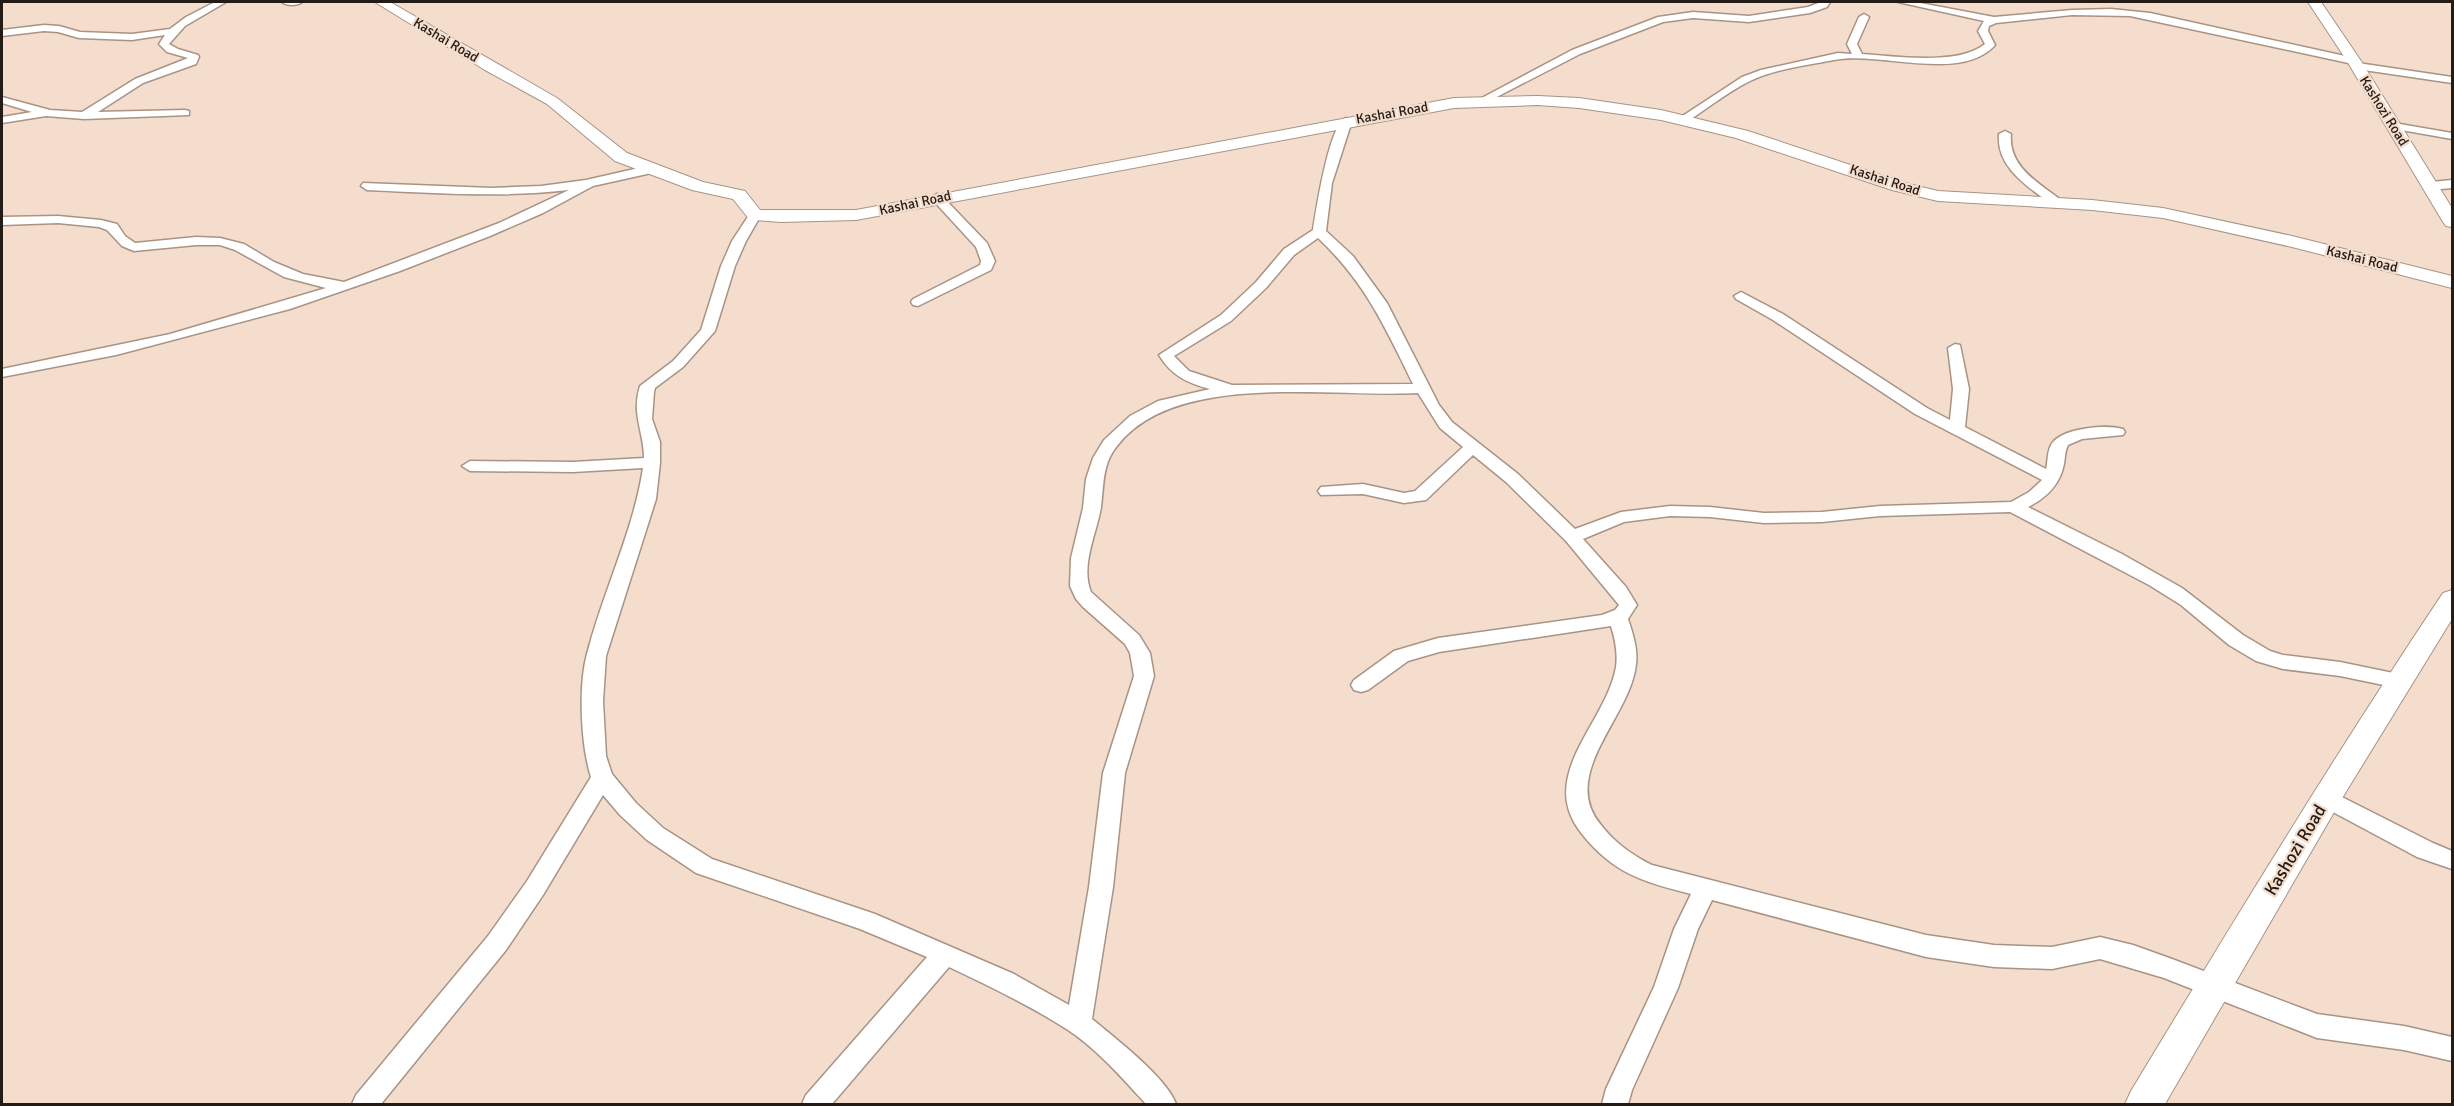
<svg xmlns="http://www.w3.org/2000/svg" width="2454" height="1106" font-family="Signika,sans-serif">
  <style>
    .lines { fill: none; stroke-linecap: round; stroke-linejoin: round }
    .street-casing { stroke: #a89384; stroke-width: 3 }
    .secondary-casing { stroke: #a89384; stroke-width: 2 }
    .street { fill: #fff; fill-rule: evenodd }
    .secondary { fill: #fff; fill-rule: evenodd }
    .labels { text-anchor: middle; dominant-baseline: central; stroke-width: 4.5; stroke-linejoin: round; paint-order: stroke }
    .far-street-label { font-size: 14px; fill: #231b16; stroke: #f4ddcd }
    .near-street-label { font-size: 18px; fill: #231b16; stroke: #f4ddcd }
  </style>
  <rect width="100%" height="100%" fill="#f4ddcd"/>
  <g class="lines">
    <g class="street-casing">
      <path id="street" d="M 215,2 L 226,2 L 185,26 L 169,44 L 178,49 L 198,55 L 199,57 L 196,64 L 143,83 L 98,112 L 185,110 L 189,111 L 189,115 L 84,119 L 46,116 L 2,123 L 2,117 L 32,112 L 2,103 L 2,97 L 50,110 L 82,112 L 135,79 L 188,58 L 167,52 L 159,44 L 165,35 L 132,40 L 79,38 L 58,32 L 44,31 L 2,36 L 2,30 L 44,25 L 59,26 L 80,32 L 132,34 L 170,29 L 186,17 Z
        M 282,2 L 302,2 C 298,6 286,6 282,2 Z
        M 1821,2 L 1830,2 L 1827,7 L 1810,13 L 1749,22 L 1693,18 L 1663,22 L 1580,54 L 1487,102 L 1479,102 L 1478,100 L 1572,50 L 1658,17 L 1693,12 L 1749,16 L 1808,7 Z
        M 1898,2 L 1915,2 L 1994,17 L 2072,10 L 2111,9 L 2150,13 L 2354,58 L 2358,59 L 2358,63 L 2452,77 L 2452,83 L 2357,69 L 2353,68 L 2353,64 L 2130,16 L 2072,15 L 1996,23 L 1989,26 L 1988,31 L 1995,45 C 1961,83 1879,51 1834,60 C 1807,65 1775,69 1750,81 C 1728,92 1708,108 1688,121 L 1684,122 L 1678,119 L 1742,77 L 1761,70 L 1838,53 L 1852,54 L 1847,44 L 1859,17 L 1864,14 L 1869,17 L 1857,44 L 1862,54 C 1896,56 1958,66 1985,44 L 1978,31 L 1984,21 Z
        M 1346,118 L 1352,121 L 1332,183 L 1326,231 L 1353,256 L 1387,303 L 1439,405 L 1452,422 L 1518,474 L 1575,529 L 1621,512 L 1670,506 L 1710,507 L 1764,513 L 1822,512 L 1880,506 L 2011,502 L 2029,492 L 2042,480 L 1915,414 L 1773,320 L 1736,299 L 1734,296 L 1741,292 L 1783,314 L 1927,408 L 1950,420 L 1953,389 L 1948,348 L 1955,344 L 1960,345 L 1969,389 L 1965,427 L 2046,469 C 2048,462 2047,452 2051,445 C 2060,428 2106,424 2123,429 L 2125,432 L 2123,435 L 2082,439 L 2068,445 C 2065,451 2065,458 2064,464 C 2060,485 2046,498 2028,507 L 2122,554 L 2182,588 L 2243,635 L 2270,651 L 2283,655 L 2340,662 L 2398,674 L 2405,676 L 2408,681 L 2405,686 L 2398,688 L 2340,676 L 2283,669 L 2256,661 L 2229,645 L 2181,605 L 2149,585 L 2010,512 L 1880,516 L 1822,522 L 1764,523 L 1710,517 L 1670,516 L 1624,522 L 1583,539 L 1626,587 L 1637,605 L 1628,619 C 1633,634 1638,649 1636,664 C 1631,717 1558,774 1601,825 C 1614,842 1633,856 1652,865 L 1926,935 L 1994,945 L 2052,947 L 2100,937 L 2133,945 L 2172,959 L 2317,1014 L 2404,1026 L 2452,1037 L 2452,1061 L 2404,1050 L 2317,1038 L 2164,978 L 2100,959 L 2052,969 L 1994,967 L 1926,957 L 1712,900 L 1698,929 L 1678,988 L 1632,1090 L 1628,1104 L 1602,1104 L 1606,1089 L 1654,987 L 1674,929 L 1691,894 C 1644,882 1614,874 1582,834 C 1535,776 1606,724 1616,667 C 1618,653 1615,639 1611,626 L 1439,652 L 1408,661 L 1368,690 L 1361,692 L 1354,690 L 1351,685 L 1354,680 L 1394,651 L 1438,638 L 1602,615 L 1615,610 L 1619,605 L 1566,541 L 1506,482 L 1473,455 L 1426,500 L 1404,503 L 1363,494 L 1321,495 L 1318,491 L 1321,487 L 1363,484 L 1404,493 L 1415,491 L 1463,447 L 1440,428 L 1418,393 C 1332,398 1175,370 1117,446 C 1102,464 1104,485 1101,507 C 1097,533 1080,565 1091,592 L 1139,635 L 1150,653 L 1154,676 L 1125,773 L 1113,887 L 1092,1019 C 1115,1038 1167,1078 1176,1104 L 1146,1104 C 1123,1079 1097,1049 1068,1030 C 1031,1006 989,986 949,967 L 832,1104 L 802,1104 L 806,1095 L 927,957 L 860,929 L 696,873 L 647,840 L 620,815 L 603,795 L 543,895 L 506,950 L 381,1104 L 352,1104 L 356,1095 L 488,936 L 527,881 L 591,777 C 581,746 578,686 587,654 C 603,591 633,533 643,468 L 573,472 L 470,471 L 462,466 L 470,461 L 573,462 L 644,458 C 644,432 631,414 640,386 L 673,361 L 701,330 L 721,266 L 732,241 L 751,212 L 755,211 L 761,215 L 746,241 L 735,266 L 715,331 L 683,367 L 655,388 L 654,392 L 652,419 L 660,442 L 660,463 L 656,499 L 606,656 L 603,701 L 606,756 L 612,774 L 636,803 L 663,828 L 712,859 L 875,914 L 1014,974 L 1069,1005 L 1089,887 L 1103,773 L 1134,676 L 1130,653 L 1125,644 L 1083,607 L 1076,599 L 1070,586 L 1071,558 L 1083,508 L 1086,479 L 1093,458 L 1104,440 L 1130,416 L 1158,401 L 1210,389 C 1187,383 1171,375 1159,355 L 1221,315 L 1256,282 L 1284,249 L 1313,230 C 1316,211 1329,124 1346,118 ZM 1318,238 C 1365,282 1385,327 1413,384 L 1232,385 L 1189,371 L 1174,356 L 1231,321 L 1266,288 L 1294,255 Z
        M 2394,123 L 2452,133 L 2452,139 L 2390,128 L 2388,126 Z
        M 2005,131 L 2011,134 C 2008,167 2039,183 2062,201 L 2064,204 L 2062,207 L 2054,207 C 2030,187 1996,169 1999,134 Z
        M 652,165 L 656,166 L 656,172 L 593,186 L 543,213 L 490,236 L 400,271 L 290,309 L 116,355 L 2,377 L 2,369 L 170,334 L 326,288 L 284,277 L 235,250 L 220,245 L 196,245 L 134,251 L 122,246 L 107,230 L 99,227 L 58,223 L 2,225 L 2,217 L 58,216 L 101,220 L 117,224 L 125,236 L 135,243 L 196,237 L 220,238 L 244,244 L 274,262 L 303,274 L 344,282 L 499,223 L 569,190 C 501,198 434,193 367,190 L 361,186 L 363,183 L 492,188 L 541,186 L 586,180 Z
        M 2452,180 L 2452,188 L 2431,190 L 2425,186 L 2431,182 Z
        M 937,194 L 941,195 L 987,243 L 995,261 L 991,270 L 918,306 L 913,305 L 911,302 L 913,299 L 980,265 L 981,261 L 976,247 L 931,198 Z
        M 2326,789 L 2433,843 L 2452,851 L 2452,869 L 2417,857 L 2318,804 L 2315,798 L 2318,792 Z"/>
    </g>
    <g class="secondary-casing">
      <path id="secondary" d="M 375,2 L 390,2 L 557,98 L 627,153 L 703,182 L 745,191 L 760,210 L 856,210 L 1454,98 L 1538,96 L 1579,98 L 1661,110 L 1748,131 L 1905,183 L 1938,191 L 2092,200 L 2163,208 L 2292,236 L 2452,276 L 2452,288 L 2292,247 L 2163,218 L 2092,210 L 1938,201 L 1892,190 L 1736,138 L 1661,120 L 1579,108 L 1538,105 L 1454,108 L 856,220 L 781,222 L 755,220 L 749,219 L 733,199 L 692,190 L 615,161 L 547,104 L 485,70 Z
        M 2308,2 L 2321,2 L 2361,61 L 2452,208 L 2452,227 L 2446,226 L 2443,222 L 2347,61 Z
        M 2452,590 L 2452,619 L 2344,795 L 2165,1104 L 2125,1104 L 2131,1091 C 2232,924 2334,756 2443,593 Z"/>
    </g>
    <use href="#street" class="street"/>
    <use href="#secondary" class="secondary"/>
  </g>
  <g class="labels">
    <g class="far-street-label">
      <text transform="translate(446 40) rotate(31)">Kashai Road</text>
      <text transform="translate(2384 111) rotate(58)">Kashozi Road</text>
      <text transform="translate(1392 113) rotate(-10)">Kashai Road</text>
      <text transform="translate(1885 180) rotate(18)">Kashai Road</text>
      <text transform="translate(915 203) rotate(-12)">Kashai Road</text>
      <text transform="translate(2362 259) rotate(14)">Kashai Road</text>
    </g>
    <g class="near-street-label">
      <text transform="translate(2295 850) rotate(-59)">Kashozi Road</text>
    </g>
  </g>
  <rect width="2454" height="1106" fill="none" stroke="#231b16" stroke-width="6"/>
</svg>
